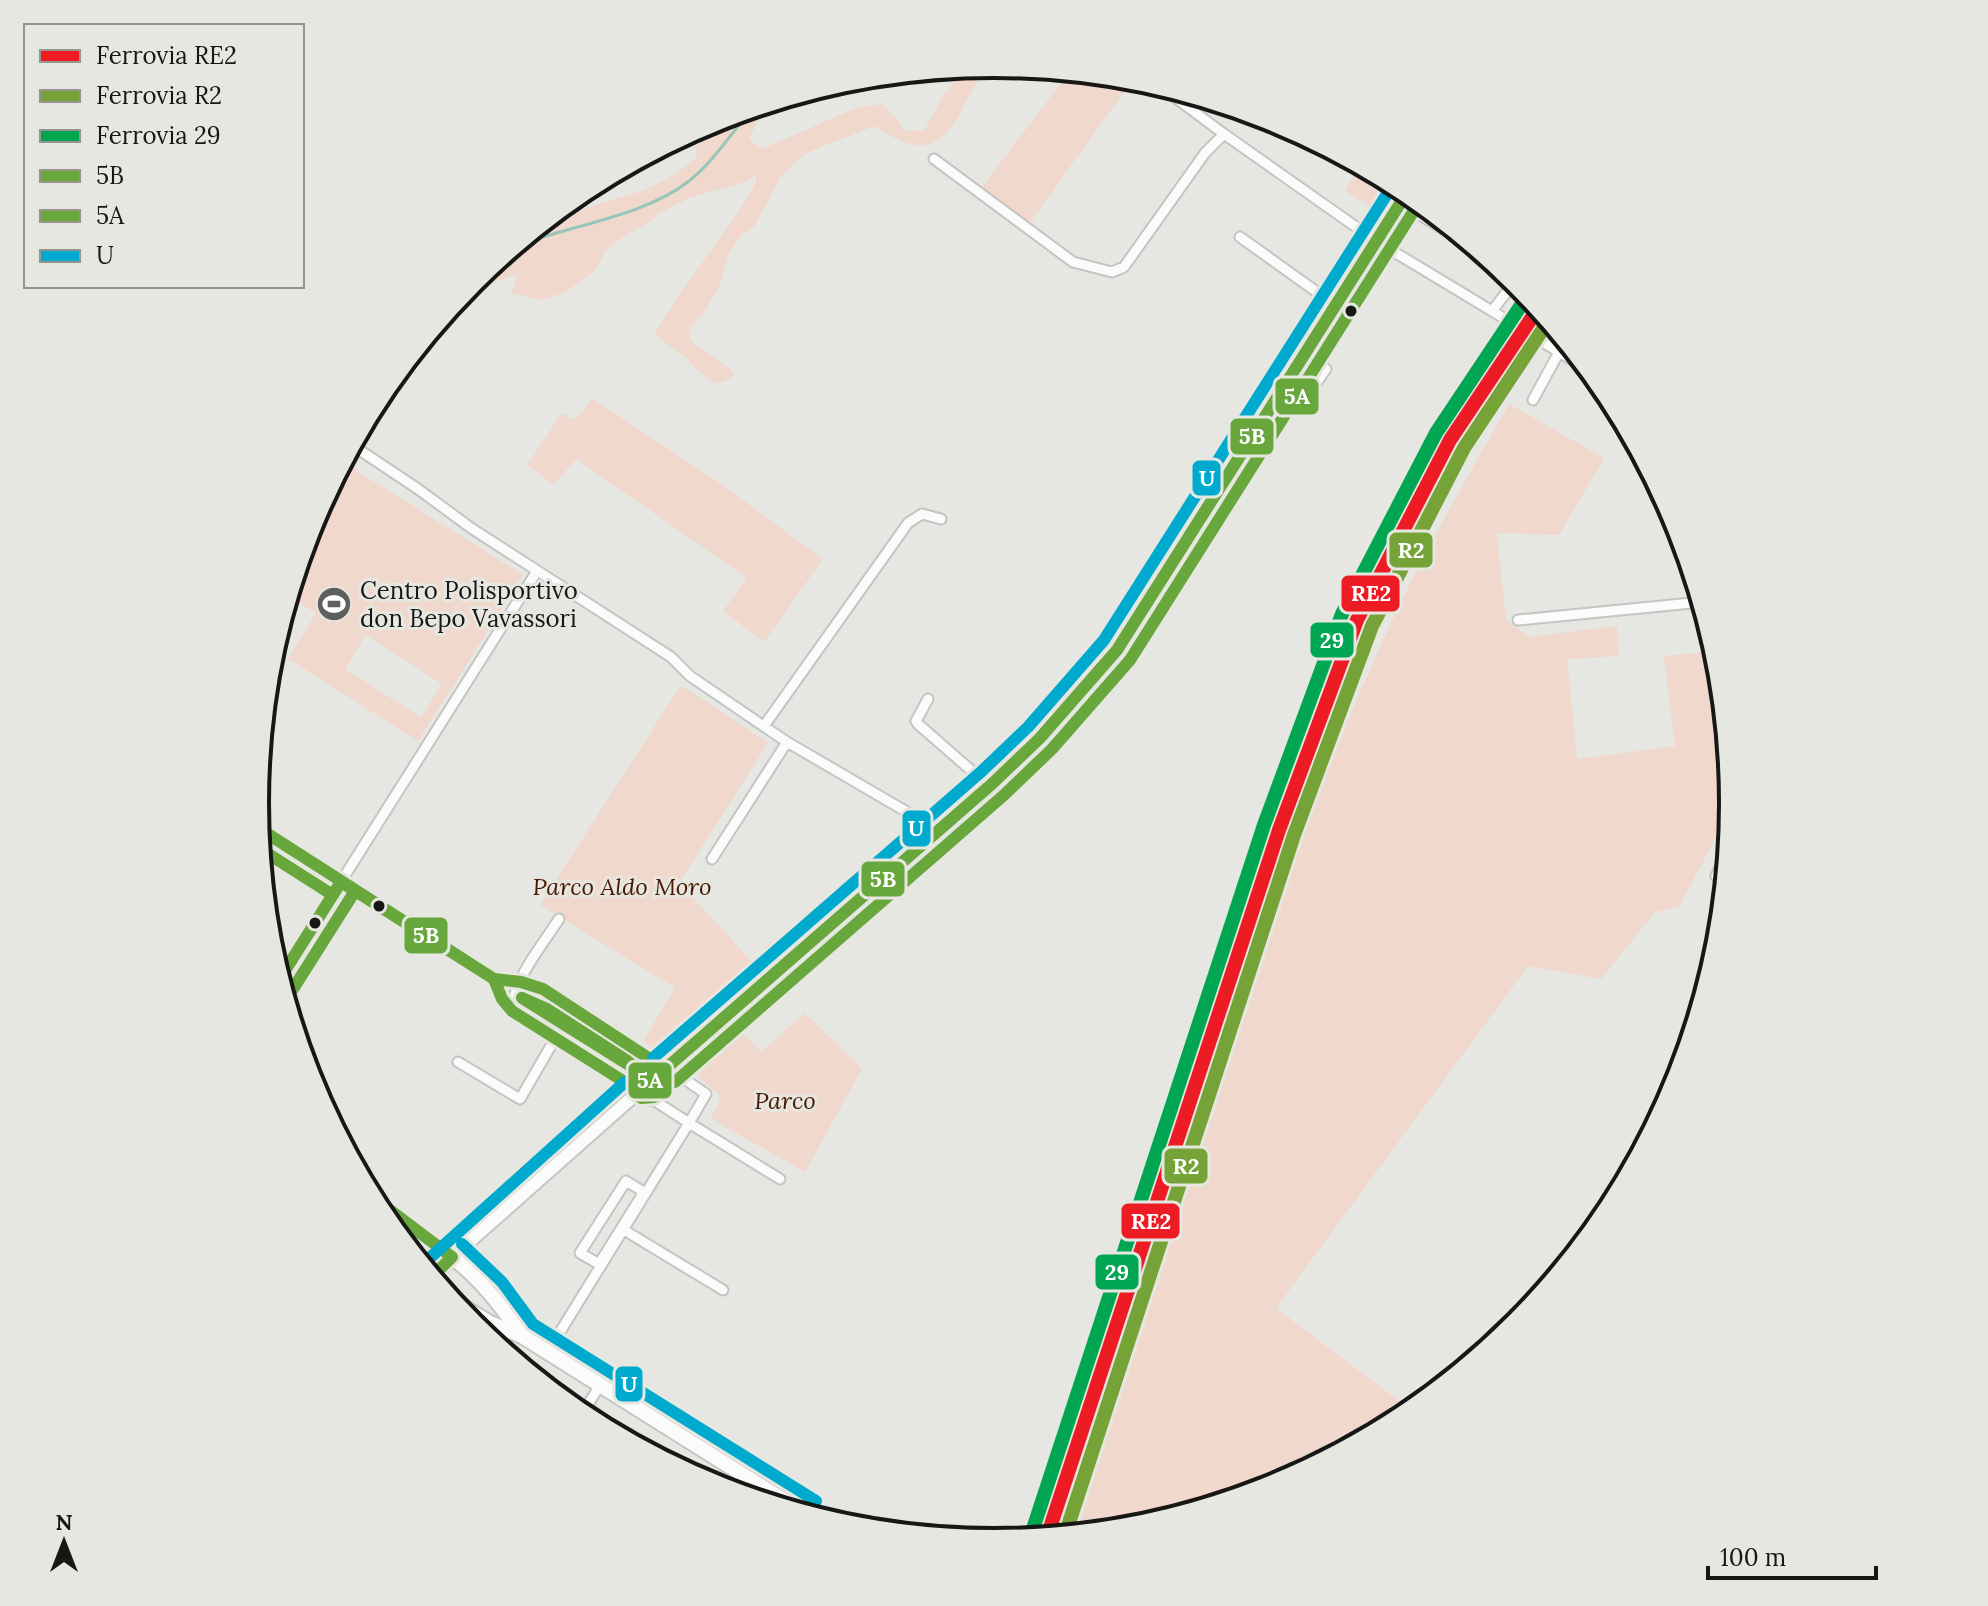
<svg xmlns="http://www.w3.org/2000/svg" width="1988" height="1606" font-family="Lora,serif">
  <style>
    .green { fill: #f0d8cd; fill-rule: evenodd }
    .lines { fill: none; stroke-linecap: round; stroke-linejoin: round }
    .stream { stroke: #96c6ba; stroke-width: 3 }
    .street-casing { stroke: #c4c4c2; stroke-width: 13 }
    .secondary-casing { stroke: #c4c4c2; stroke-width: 16 }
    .primary-casing { stroke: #c4c4c2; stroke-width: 18 }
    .street { stroke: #fbfbfb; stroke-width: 9 }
    .secondary { stroke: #fbfbfb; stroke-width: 12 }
    .primary { stroke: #fbfbfb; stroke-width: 14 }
    .bus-1-casing { stroke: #e7e7e2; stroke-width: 18 }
    .bus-2-casing { stroke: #e7e7e2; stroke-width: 18 }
    .bus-3-casing { stroke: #e7e7e2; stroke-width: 18 }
    .bus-1 { stroke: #68a73b; stroke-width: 12 }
    .bus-2 { stroke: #68a73b; stroke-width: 12 }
    .bus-3 { stroke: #00a9ce; stroke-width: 12 }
    .rail-1-casing { stroke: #e7e7e2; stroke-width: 20 }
    .rail-2-casing { stroke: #e7e7e2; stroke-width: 20 }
    .rail-3-casing { stroke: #e7e7e2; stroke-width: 20 }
    .rail-1 { stroke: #ed1c24; stroke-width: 14 }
    .rail-2 { stroke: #75a337; stroke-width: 14 }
    .rail-3 { stroke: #00a651; stroke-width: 14 }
    .bus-dot { fill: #171715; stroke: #e7e7e2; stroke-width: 3 }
    .labels { text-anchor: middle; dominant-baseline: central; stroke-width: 6; stroke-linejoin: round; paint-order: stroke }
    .poi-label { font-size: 24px; fill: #171715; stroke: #e7e7e2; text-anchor: start }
    .park-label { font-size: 24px; font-style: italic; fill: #4a1701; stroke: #e7e7e2 }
    .rim { fill: none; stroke: #171715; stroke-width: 4 }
    .line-badge { stroke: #e7e7e2; stroke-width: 3 }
    .badge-label { font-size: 22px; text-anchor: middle; font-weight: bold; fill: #fff }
  </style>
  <rect width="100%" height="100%" fill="#e6e6e3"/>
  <path class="green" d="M 991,64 C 983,76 972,88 966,101 C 943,152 921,157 875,126 L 806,153 L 781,176 L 754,227 L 742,234 L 727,256 L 719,288 L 702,315 L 689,328 L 691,341 C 706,353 722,360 734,374 C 716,395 700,372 686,358 C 676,349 664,345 655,333 L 682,291 L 739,211 L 756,182 L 756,176 L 744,182 L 689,198 L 659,213 L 648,223 L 616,241 L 605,252 L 596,269 L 566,292 L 541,300 L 511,293 L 516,280 L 516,274 L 458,297 L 472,280 L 550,216 L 552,218 L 642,191 L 668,179 L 697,158 L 695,146 L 729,115 L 766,104 L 749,139 L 762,149 L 856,108 L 881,104 L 896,118 L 904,130 L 924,131 L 945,93 L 968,67 Z
    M 1070,71 L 1134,78 L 1029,224 L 982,187 Z
    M 1360,165 L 1392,182 L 1374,209 L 1345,191 Z
    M 593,399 L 721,484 L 823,559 L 764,642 L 723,611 L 747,578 L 576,459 L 554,485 L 527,465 L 562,413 L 574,420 Z
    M 1509,404 L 1604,458 L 1559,535 L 1497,533 L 1506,619 L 1529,637 L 1617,626 L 1618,656 L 1567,659 L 1577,759 L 1675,746 L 1664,656 L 1716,651 L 1732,794 L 1716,817 L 1725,820 L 1679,907 L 1655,912 L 1601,979 L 1528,966 L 1276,1308 L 1412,1411 L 1276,1486 L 1138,1528 L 1067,1535 L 1096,1446 L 1105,1410 L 1190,1157 L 1196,1147 C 1254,970 1312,792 1391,623 C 1426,548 1468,476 1509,404 Z
    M 343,462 L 523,575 L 418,741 L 288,659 L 316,613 L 288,596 L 311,520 ZM 366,635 L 442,684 L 421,717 L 345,669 Z
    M 681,685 L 768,743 L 679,883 L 758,968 L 664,1053 L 643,1041 L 675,988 L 540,905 Z
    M 805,1013 L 862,1069 L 805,1172 L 710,1118 L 718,1107 L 720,1096 L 693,1072 L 741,1032 L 761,1052 Z"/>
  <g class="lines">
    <path class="stream" d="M 511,248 C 565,226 644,217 689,181 C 714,161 732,132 753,108"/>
    <g class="street-casing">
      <path id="street" d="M 1157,84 L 1224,134 L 1376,241 L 1492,311 L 1516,280
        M 934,159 L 1073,262 L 1112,272 L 1124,267 L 1205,153 L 1224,134
        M 1400,203 L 1443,229
        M 1240,237 L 1335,305
        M 1492,311 L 1590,371
        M 1297,367 L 1317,382 L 1326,369
        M 1307,399 L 1317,382
        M 1533,400 L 1559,352
        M 352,445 L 418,489 L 471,528 L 671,657 L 690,676 L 787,742 L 919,819 L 936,833
        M 1518,620 L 1702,602
        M 928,699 L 916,721 L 918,724 L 989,786
        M 764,726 L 908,523 L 922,514 L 941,519
        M 257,827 L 494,979 C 508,980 524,980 538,986 C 553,992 647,1052 654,1064
        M 712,859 L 787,742
        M 1725,885 L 1716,876 L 1728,851
        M 494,979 L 502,999 L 512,1011 L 631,1086
        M 279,980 L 537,571
        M 512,1011 C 514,977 542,946 559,919
        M 572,1049 L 588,1036 L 591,1020
        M 458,1062 L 520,1099 L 556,1037
        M 645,1099 L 655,1101 L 689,1123 L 706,1094 L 680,1076 L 666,1074
        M 626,1181 L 644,1192 L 599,1264 L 580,1253 Z
        M 370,1195 L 452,1257
        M 624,1230 L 723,1290
        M 547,1353 L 689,1123 L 780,1179
        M 579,1414 L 589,1403 L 600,1385"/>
    </g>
    <g class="secondary-casing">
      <path id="secondary" d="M631 1081a18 18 0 1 1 36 0a18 18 0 1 1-36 0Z
        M 664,1070 L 993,783 L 1040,738 L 1117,650 L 1408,191
        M 452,1257 L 636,1094"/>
    </g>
    <g class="primary-casing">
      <path id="primary" d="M 432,1277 L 452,1257 C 480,1278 502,1306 522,1336
        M 450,1299 L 490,1323 L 522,1336 L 807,1515"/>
    </g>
    <use href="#street" class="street"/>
    <use href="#secondary" class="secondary"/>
    <use href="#primary" class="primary"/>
    <g class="bus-1-casing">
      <path id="bus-1" d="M 257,827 L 494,979
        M 341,882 L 494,979
        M 494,979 L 521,982 L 543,989 L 653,1061 L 666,1075 L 667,1086 L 654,1097 L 641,1098 L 631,1086 L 512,1011 L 502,999 Z
        M 279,980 L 341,882
        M 664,1070 L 993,783 L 1040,738 L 1117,650 L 1408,191
        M 370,1195 L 452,1257 L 432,1277"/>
    </g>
    <g class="bus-2-casing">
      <path id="bus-2" d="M 259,848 L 328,892
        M 293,989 L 355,891
        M 522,998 L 547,1009 L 626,1060 L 651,1080 L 648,1082 L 640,1072 Z
        M 675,1082 L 1004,795 L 1052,749 L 1130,660 L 1420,201"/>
    </g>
    <g class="bus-3-casing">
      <path id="bus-3" d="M 653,1058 L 982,771 L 1028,727 L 1104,640 L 1394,183
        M 462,1244 L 502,1282 L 533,1324 L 816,1501
        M 422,1265 L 625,1082"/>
    </g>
    <use href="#bus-1" class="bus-1"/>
    <use href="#bus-2" class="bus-2"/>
    <use href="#bus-3" class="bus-3"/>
    <g class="rail-1-casing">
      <path id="rail-1" d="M 1047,1537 L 1279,830 L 1357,620 L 1450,440 L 1539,307"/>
    </g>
    <g class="rail-2-casing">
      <path id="rail-2" d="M 1065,1535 L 1294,835 L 1372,626 L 1464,448 L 1549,320"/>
    </g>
    <g class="rail-3-casing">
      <path id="rail-3" d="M 1032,1532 L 1264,825 L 1342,614 L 1436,433 L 1526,298"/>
    </g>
    <use href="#rail-1" class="rail-1"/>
    <use href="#rail-2" class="rail-2"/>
    <use href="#rail-3" class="rail-3"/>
  </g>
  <defs>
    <g id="stadium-disc" transform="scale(1.8)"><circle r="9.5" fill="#5f5f5d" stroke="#e7e7e2"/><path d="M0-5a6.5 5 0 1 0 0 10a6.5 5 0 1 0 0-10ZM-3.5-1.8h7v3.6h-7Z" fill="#fff"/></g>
  </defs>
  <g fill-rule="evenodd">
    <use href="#stadium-disc" x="334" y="604"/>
  </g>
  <g class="bus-dot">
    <circle cx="1351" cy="311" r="7"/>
    <circle cx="379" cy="906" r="7"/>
    <circle cx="315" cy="923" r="7"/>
  </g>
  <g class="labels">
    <g class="poi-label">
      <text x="360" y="590">Centro Polisportivo<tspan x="360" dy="28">don Bepo Vavassori</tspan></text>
    </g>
    <g class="park-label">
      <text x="622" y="886">Parco Aldo Moro</text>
      <text x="785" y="1100">Parco</text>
    </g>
  </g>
  <path d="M0 0H1988V1606H0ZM269 803a725 725 0 1 1 1450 0a725 725 0 1 1-1450 0Z" fill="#e7e7e2" fill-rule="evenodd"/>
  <path class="rim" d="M269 803a725 725 0 1 1 1450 0a725 725 0 1 1-1450 0Z"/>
  <g class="line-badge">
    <rect x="1274" y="377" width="46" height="39" rx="8" fill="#68a73b"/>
    <rect x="1229" y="417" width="46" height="39" rx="8" fill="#68a73b"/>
    <rect x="1191" y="459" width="31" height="38" rx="8" fill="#00a9ce"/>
    <rect x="1388" y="531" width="46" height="38" rx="8" fill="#75a337"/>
    <rect x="1340" y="574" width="61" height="39" rx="8" fill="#ed1c24"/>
    <rect x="1309" y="621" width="46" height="38" rx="8" fill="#00a651"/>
    <rect x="901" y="809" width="31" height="39" rx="8" fill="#00a9ce"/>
    <rect x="860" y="860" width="46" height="38" rx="8" fill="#68a73b"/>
    <rect x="403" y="916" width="46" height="39" rx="8" fill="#68a73b"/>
    <rect x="627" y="1061" width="46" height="39" rx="8" fill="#68a73b"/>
    <rect x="1163" y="1147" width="46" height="38" rx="8" fill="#75a337"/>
    <rect x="1120" y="1202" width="61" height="38" rx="8" fill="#ed1c24"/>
    <rect x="1094" y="1253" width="46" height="38" rx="8" fill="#00a651"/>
    <rect x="614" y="1365" width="30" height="38" rx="8" fill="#00a9ce"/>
  </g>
  <g class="badge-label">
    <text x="1297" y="404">5A</text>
    <text x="1252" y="444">5B</text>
    <text x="1207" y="486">U</text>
    <text x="1411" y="558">R2</text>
    <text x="1371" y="601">RE2</text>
    <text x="1332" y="648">29</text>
    <text x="916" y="836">U</text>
    <text x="883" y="887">5B</text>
    <text x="426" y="943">5B</text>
    <text x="650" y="1088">5A</text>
    <text x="1186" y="1174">R2</text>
    <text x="1151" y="1229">RE2</text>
    <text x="1117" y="1280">29</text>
    <text x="629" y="1392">U</text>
  </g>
  <rect x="24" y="24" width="280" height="264" fill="#e7e7e2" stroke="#949490" stroke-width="2"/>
  <rect x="40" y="50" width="40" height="12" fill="#ed1c24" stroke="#949490" stroke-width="2"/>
  <text x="96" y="64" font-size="24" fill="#171715">Ferrovia RE2</text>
  <rect x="40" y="90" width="40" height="12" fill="#75a337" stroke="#949490" stroke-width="2"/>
  <text x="96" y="104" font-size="24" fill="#171715">Ferrovia R2</text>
  <rect x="40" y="130" width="40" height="12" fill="#00a651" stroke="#949490" stroke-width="2"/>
  <text x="96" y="144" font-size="24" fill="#171715">Ferrovia 29</text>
  <rect x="40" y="170" width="40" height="12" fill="#68a73b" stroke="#949490" stroke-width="2"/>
  <text x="96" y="184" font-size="24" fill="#171715">5B</text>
  <rect x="40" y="210" width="40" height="12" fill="#68a73b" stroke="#949490" stroke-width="2"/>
  <text x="96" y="224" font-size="24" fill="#171715">5A</text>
  <rect x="40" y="250" width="40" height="12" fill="#00a9ce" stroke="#949490" stroke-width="2"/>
  <text x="96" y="264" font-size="24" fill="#171715">U</text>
  <g transform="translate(64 1542)" stroke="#e7e7e2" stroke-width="6" paint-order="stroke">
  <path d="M0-6L14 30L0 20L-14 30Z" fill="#171715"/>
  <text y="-12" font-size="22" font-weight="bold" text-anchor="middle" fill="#171715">N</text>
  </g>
  <path d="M1708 1566v12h168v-12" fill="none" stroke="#171715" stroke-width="4"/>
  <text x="1720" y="1566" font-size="24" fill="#171715" stroke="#e7e7e2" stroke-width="6" paint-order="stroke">100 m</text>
</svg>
